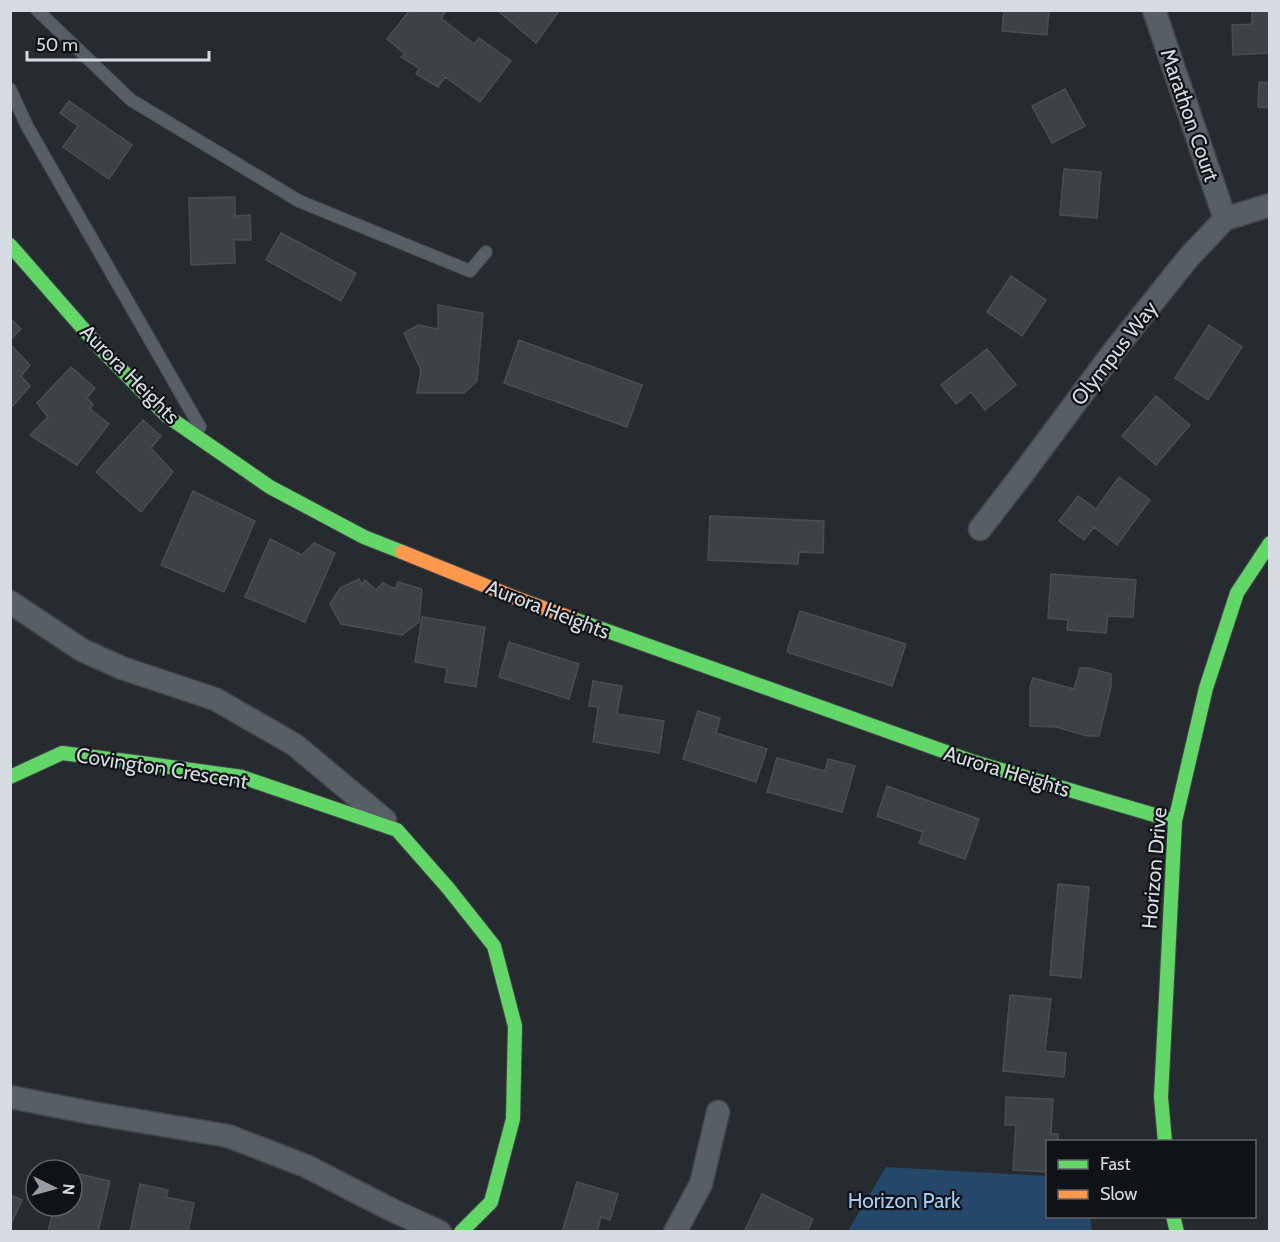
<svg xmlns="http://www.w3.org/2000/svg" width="1280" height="1242" font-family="Cabin,sans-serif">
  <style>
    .green { fill: #25476a }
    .building { fill: #3e4246; stroke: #4a4e53; stroke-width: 1.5 }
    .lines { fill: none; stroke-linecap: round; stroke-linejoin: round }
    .lane-casing { stroke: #43474b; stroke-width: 14 }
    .street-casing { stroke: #43474b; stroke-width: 25 }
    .fast-casing { stroke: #43474b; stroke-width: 16 }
    .slow-casing { stroke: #43474b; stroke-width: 16 }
    .lane { stroke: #575e65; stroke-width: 12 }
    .street { stroke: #575e65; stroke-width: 22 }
    .fast { stroke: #63d668; stroke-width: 14 }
    .slow { stroke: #ff974d; stroke-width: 14 }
    .labels { text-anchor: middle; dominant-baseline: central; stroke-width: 4.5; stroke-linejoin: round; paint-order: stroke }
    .street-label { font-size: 21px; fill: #d6dbe1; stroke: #0f1317 }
    .park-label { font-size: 21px; fill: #a5ccf6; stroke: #0f1317 }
  </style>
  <rect width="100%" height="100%" fill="#262b30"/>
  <path class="green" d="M 886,1167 L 1047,1176 L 1048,1216 L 1090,1217 L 1092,1231 L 848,1231 Z"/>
  <path class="building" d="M 410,10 L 447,10 L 441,18 L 474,44 L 479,38 L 511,61 L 480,102 L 445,77 L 438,87 L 416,74 L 419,68 L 401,57 L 405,54 L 387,39 Z
    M 497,10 L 558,10 L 559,11 L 536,43 Z
    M 1004,10 L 1049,10 L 1047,35 L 1002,31 Z
    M 1252,10 L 1270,10 L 1270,53 L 1233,55 L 1232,25 L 1252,24 Z
    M 1259,82 L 1270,83 L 1270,108 L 1258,107 Z
    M 1065,89 L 1085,126 L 1052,143 L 1032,106 Z
    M 69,101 L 132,145 L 109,179 L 63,147 L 78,126 L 60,113 Z
    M 1064,169 L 1101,172 L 1097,218 L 1060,215 Z
    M 235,197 L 235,216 L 250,215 L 251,240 L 234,240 L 235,263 L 191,265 L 189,198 Z
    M 281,233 L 356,273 L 341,301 L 266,260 Z
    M 1011,276 L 1046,300 L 1022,336 L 987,312 Z
    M 438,305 L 483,313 L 477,381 L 464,393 L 417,393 L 421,370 L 404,333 L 418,325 L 438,329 Z
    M 10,318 L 21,329 L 10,340 Z
    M 1209,325 L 1242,347 L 1208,400 L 1175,378 Z
    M 519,340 L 642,385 L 627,427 L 504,383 Z
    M 10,344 L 30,365 L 21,376 L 30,386 L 10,409 Z
    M 987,349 L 1016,385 L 985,410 L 971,392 L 956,404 L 941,385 Z
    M 71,367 L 95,388 L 87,398 L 93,404 L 90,409 L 109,424 L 77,465 L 30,435 L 48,417 L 37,403 Z
    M 1156,396 L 1190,425 L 1156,465 L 1122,436 Z
    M 143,420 L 161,436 L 151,448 L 173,472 L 141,512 L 96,472 Z
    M 1119,477 L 1150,500 L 1117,545 L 1094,527 L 1084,540 L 1059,521 L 1078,496 L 1096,509 Z
    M 193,491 L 255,521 L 224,592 L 161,565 Z
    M 710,516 L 824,521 L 823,553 L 799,552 L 798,564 L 708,560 Z
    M 270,539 L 302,555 L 314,543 L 335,553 L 305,622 L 245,597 Z
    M 1051,574 L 1136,580 L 1133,617 L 1108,616 L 1106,633 L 1067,630 L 1068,620 L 1048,618 Z
    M 359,579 L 362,585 L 365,580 L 376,590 L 383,583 L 395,589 L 398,582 L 422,589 L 419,622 L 402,635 L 341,624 L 330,604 L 340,588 Z
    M 800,611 L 906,644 L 892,686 L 787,652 Z
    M 422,617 L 485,627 L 476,687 L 445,682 L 447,668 L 415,662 Z
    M 509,642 L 579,664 L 569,699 L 499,677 Z
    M 1080,668 L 1090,668 L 1111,674 L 1111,687 L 1099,736 L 1088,736 L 1056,727 L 1030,726 L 1030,688 L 1033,678 L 1074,689 Z
    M 593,681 L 622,686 L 617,714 L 664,721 L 659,753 L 593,742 L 598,707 L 589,706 Z
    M 698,711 L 720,718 L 716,733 L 767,749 L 756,782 L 683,759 Z
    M 777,758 L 825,771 L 828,759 L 855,766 L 842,812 L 767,792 Z
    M 887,786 L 979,819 L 965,859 L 919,843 L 923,832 L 877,816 Z
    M 1058,884 L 1089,887 L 1081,978 L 1050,975 Z
    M 1010,995 L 1051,999 L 1045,1051 L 1066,1053 L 1064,1077 L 1003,1071 Z
    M 1006,1097 L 1053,1099 L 1051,1134 L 1058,1134 L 1058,1142 L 1048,1142 L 1048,1172 L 1013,1170 L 1016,1125 L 1005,1125 Z
    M 79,1174 L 110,1181 L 98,1232 L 48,1232 L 54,1206 L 72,1206 L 72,1190 L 75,1191 Z
    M 577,1182 L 618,1194 L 610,1220 L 601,1217 L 597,1232 L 562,1232 Z
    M 140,1184 L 168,1190 L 166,1197 L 194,1203 L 188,1232 L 130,1232 Z
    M 762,1194 L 813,1219 L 807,1232 L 744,1232 Z
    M 10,1195 L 22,1200 L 10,1226 Z"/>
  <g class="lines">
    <g class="lane-casing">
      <path id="lane" d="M 37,10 L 131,100 L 299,201 L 470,271 L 486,252
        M 10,89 L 27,126 L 200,427"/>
    </g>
    <g class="street-casing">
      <path id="street" d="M 1154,10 L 1225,219
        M 980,529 L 1021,476 L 1117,347 L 1189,257 L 1225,219 L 1270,205
        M 10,602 L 82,650 L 122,668 L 215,699 L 295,745 L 385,820
        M 10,1097 L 92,1113 L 228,1136 L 306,1166 L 392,1210 L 440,1232
        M 675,1232 L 701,1184 L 718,1112"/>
    </g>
    <g class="fast-casing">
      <path id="fast" d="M 10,245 L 100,348 L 167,416 L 270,487 L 364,537 L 402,552
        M 571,618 L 974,762 L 1175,821
        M 10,777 L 62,753 L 142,763 L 242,777 L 397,830 L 448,888 L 494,946 L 515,1026 L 513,1119 L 491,1202 L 461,1232
        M 1165,1142 L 1161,1097 L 1175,821 L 1206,688 L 1237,593 L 1270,543
        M 1173,1216 L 1177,1232"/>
    </g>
    <g class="slow-casing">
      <path id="slow" d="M 402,552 L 516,598 L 571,618"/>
    </g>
    <use href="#lane" class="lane"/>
    <use href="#street" class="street"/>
    <use href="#fast" class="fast"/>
    <use href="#slow" class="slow"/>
  </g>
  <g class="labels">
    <g class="street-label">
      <text transform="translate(1190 115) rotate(71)">Marathon Court</text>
      <text transform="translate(1114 353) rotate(-52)">Olympus Way</text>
      <text transform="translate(130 374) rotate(45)">Aurora Heights</text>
      <text transform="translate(548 609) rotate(21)">Aurora Heights</text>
      <text transform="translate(162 768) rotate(9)">Covington Crescent</text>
      <text transform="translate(1007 771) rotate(17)">Aurora Heights</text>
      <text transform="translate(1154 868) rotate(-85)">Horizon Drive</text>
    </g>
    <g class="park-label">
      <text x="904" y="1200">Horizon Park</text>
    </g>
  </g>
  <rect width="1280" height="1242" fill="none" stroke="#d6dbe1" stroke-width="24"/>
  <rect x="1046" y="1140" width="210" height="78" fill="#0f1317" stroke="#5f6368" stroke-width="1.5"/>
  <rect x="1058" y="1160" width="30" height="9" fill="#63d668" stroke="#5f6368" stroke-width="1.5"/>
  <text x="1100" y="1170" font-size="18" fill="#d6dbe1">Fast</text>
  <rect x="1058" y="1190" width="30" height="9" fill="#ff974d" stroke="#5f6368" stroke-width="1.5"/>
  <text x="1100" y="1200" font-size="18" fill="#d6dbe1">Slow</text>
  <g transform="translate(54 1188) rotate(95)"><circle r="28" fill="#0f1317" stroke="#5f6368" stroke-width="1.5"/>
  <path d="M0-4.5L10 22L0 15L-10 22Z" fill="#989da3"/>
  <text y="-9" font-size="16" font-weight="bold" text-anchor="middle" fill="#d6dbe1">N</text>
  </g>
  <path d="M27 51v9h182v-9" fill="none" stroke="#d6dbe1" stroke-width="3"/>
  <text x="36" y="51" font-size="18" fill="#d6dbe1" stroke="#0f1317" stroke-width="4.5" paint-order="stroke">50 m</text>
</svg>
